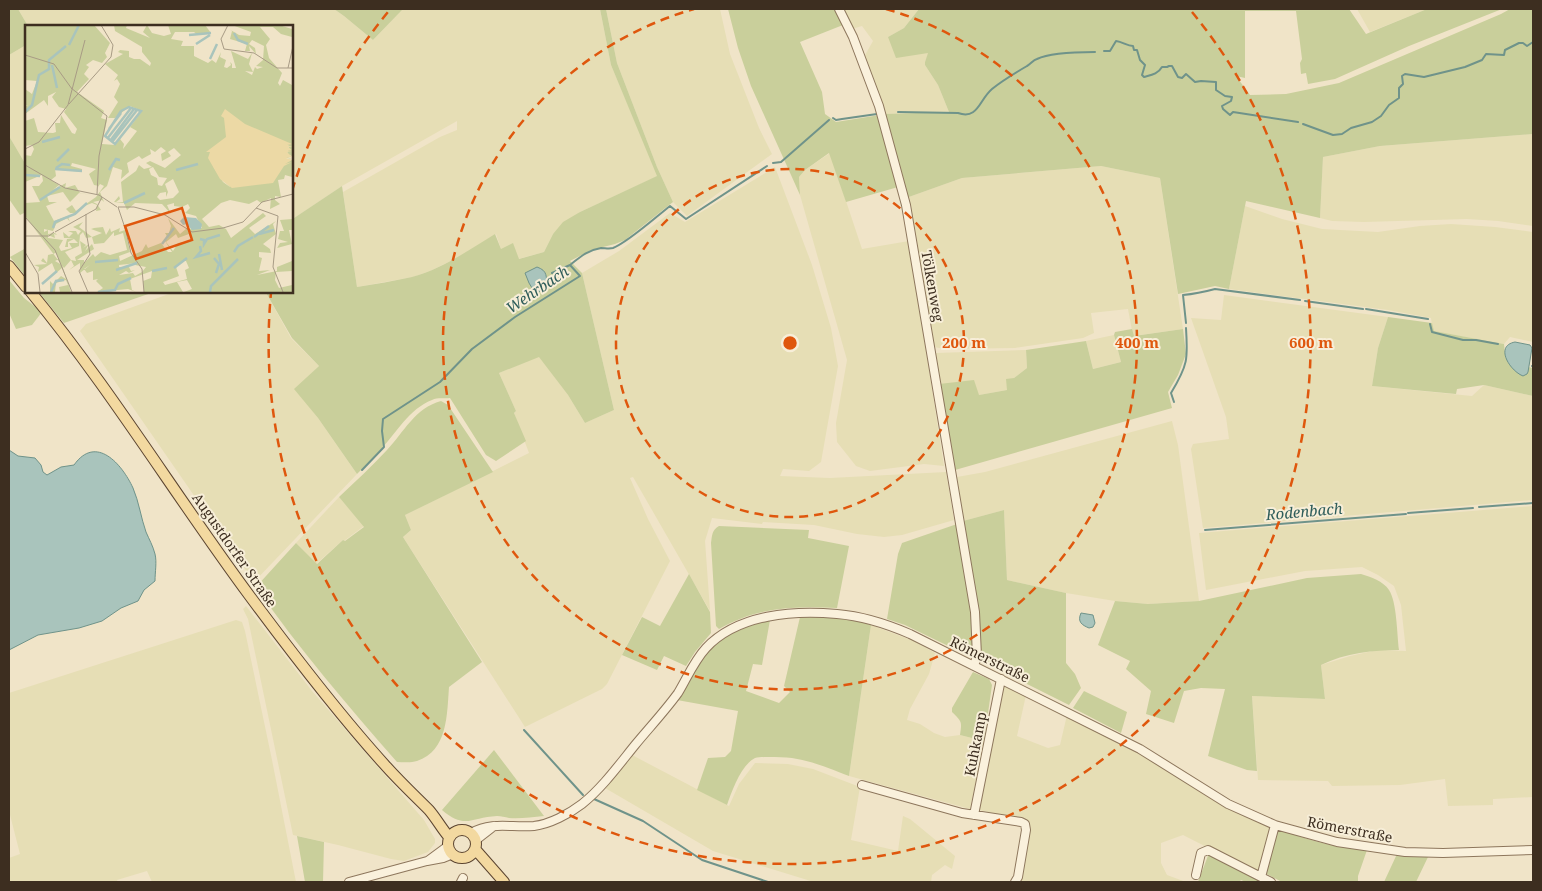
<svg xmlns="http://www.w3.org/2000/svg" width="1542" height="891" font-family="'Noto Serif',serif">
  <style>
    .farmland { fill: #e6deb5 }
    .green { fill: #c9cf9b }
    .water { fill: #a9c4bc; stroke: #6f938a }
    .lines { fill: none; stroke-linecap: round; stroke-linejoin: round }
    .stream { stroke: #6f938a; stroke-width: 2 }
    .minor-casing { stroke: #8d765c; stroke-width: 10 }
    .major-casing { stroke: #5b4430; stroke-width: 12 }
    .minor { stroke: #faf1dc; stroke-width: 8 }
    .major { stroke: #f3d9a0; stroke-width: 10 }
    .ring { fill: none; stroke: #df570d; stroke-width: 2.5; stroke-dasharray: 9 6 }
    .labels { text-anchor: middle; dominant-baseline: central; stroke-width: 4; stroke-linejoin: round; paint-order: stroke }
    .street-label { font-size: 14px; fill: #3d2e20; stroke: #f7eed8 }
    .water-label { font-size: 15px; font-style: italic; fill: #2f5d5a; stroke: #f7eed8 }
    .inset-river { fill: none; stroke: #a9c4bc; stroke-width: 2.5 }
    .inset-road { fill: none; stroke: #a89b85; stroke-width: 1 }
    .view { fill: #df570d; fill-opacity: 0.15; stroke: #df570d; stroke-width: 2.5 }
    .inset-edge { fill: none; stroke: #3d2e20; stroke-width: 2.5 }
    .centre { fill: #df570d; stroke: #f7eed8; stroke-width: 2.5 }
    .ring-label { font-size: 15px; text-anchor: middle; font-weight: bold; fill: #df570d; stroke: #f7eed8; stroke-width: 4; stroke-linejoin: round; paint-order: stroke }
  </style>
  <rect width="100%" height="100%" fill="#f0e4c8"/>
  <path class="farmland" d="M 18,9 L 334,9 L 344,16 L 373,40 L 403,9 L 600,9 L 611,65 L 658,176 L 580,212 L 553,234 L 544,252 L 518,259 L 501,249 L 496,234 L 463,255 L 430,271 L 413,277 L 357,287 L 343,192 L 440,137 L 457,130 L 457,121 L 342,186 L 291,220 L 291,26 L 28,26 Z
    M 606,9 L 720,9 L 730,54 L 759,128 L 772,154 L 687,216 L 673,202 L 657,167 L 617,63 Z
    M 842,9 L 919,9 L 904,28 L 888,37 L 929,52 L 925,62 L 925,65 L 938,85 L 949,112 L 883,114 L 864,57 L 873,41 L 862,26 L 852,29 Z
    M 1357,9 L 1427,9 L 1370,32 Z
    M 26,45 L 26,165 L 9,136 L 9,55 Z
    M 1533,134 L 1533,226 L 1498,221 L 1467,219 L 1364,222 L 1332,221 L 1320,218 L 1323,157 L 1380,146 Z
    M 830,153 L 862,249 L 909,241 L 944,466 L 924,464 L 870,471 L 856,466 L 837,442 L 836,423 L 847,360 L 800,195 L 799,177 L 805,170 Z
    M 1101,166 L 1160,178 L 1183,329 L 1133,336 L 1128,309 L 1091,313 L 1094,333 L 1083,338 L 1015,348 L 945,349 L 934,347 L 906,198 L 962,178 Z
    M 775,167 L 812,265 L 831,328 L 838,366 L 821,462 L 809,471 L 783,469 L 780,476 L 830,478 L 946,472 L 954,520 L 902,535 L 884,537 L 857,534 L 814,525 L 763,522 L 762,524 L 712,518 L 705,541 L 710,611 L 633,477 L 630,478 L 648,519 L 670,561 L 607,684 L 602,689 L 525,727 L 403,537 L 411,530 L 405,515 L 529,453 L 514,413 L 516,411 L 499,373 L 539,356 L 568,395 L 585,423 L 614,410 L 582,273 L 619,251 L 670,213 L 685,222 Z
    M 1245,206 L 1282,219 L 1322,229 L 1378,232 L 1420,226 L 1451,224 L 1495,227 L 1533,232 L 1533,342 L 1510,337 L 1504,344 L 1433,331 L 1431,318 L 1388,310 L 1229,289 Z
    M 177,291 L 265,291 L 291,338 L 319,366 L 295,389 L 318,418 L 357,474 L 254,582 L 80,331 L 86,324 Z
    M 1224,295 L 1388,317 L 1378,348 L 1372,386 L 1472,396 L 1484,385 L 1533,396 L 1533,500 L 1203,528 L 1191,449 L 1193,444 L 1229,439 L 1226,417 L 1191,318 L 1221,320 Z
    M 1114,335 L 1121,362 L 1093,369 L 1086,341 Z
    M 1026,350 L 1027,368 L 1014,378 L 1007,390 L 979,395 L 939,384 L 934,355 L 936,353 Z
    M 1172,421 L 1178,445 L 1199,601 L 1148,604 L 1115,601 L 1066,593 L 1007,580 L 1004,510 L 963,521 L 957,477 L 985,472 Z
    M 339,497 L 364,526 L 344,541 L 343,540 L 316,564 L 296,543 Z
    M 1533,506 L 1533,797 L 1493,799 L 1493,805 L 1448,806 L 1445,779 L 1400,785 L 1332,786 L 1328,781 L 1258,780 L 1252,696 L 1325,699 L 1321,665 L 1350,656 L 1377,650 L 1406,651 L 1401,605 L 1394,586 L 1378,575 L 1362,567 L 1305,571 L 1206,590 L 1199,533 Z
    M 246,606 L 312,691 L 424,820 L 435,839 L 435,843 L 428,852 L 404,861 L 391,859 L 338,845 L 293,835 L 248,619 L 243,609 Z
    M 236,620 L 242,622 L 245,631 L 272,760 L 296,882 L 152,882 L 147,871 L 117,880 L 118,882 L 9,882 L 9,858 L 20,854 L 9,811 L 9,693 Z
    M 871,625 L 914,641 L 935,653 L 929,674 L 910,709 L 907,720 L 920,724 L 934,733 L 945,737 L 960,735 L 984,741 L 970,809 L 849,776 Z
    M 1004,684 L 1026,695 L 1017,736 L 1048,748 L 1060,745 L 1067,715 L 1129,746 L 1224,806 L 1269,827 L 1271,830 L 1260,869 L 1258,872 L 1254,871 L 1183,835 L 1161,843 L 1161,863 L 1167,875 L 1186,882 L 1043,882 L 1038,881 L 1037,882 L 1020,882 L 1029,821 L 979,810 L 1000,691 Z
    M 632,755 L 729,806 L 739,784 L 755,763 L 788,764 L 813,769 L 860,787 L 851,840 L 898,851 L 903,816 L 910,819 L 955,856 L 952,869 L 945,865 L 932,875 L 931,882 L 814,882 L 713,851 L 605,788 Z"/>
  <path class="green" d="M 9,9 L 18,9 L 28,26 L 26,26 L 26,45 L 9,55 Z
    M 334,9 L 403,9 L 373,40 L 344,16 Z
    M 600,9 L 606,9 L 617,63 L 657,167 L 673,202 L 625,240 L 615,244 L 591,250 L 570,261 L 582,273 L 614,410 L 585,423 L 568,395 L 539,357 L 499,373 L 516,411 L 514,413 L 526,441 L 496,461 L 486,455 L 450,398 C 444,399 438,397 432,400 C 409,409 397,432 381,449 C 373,458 365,466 357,474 L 318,418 L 294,389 L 319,366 L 292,338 L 265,291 L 291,291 L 291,220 L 342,186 L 357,287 C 375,284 394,281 412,277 C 442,269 469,250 495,234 L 501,249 L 513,243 L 519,259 L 544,252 L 553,234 L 563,222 L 580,212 L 657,176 L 611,65 Z
    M 728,9 L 835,9 L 843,25 L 800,42 L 822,92 L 825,114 L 836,122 L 880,115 L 898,187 L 846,202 L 829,153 L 805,170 L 799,177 L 800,195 L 751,86 L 738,48 Z
    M 919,9 L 1349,9 L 1366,34 L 1427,9 L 1502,9 L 1409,46 L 1335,79 L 1308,84 L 1306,73 L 1301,74 L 1300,63 L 1302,59 L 1296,11 L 1245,11 L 1245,78 L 1236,76 L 1250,95 L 1286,94 L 1339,83 L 1501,14 L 1510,9 L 1533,9 L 1533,134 L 1380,146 L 1323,157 L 1320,218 L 1246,201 L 1229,289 L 1215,286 L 1178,294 L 1160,178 L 1101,166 L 962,178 L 906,198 L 883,114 L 949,112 L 938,85 L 925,65 L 925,62 L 928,53 L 896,58 L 888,37 L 904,28 Z
    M 9,136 L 26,165 L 26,212 L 20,215 L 9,199 Z
    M 26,248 L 26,277 L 10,257 Z
    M 9,280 L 24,298 L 42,312 L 32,325 L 16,329 L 9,313 Z
    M 38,291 L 157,291 L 64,323 Z
    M 1388,317 L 1432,323 L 1434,331 L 1504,344 L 1505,354 L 1510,364 L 1528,372 L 1528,367 L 1533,368 L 1533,396 L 1484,385 L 1457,389 L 1456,394 L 1372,386 L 1378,348 Z
    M 1132,329 L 1134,336 L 1183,329 L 1186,354 L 1178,375 L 1168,392 L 1172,408 L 955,470 L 939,384 L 974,380 L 979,395 L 1007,390 L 1006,379 L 1014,378 L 1027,368 L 1026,350 L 1086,341 L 1093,369 L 1121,362 L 1114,335 L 1115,332 Z
    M 441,401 L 448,405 L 493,472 L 405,515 L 411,530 L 403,537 L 482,662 L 449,687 C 447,714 448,751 417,761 C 411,763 403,762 397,762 C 348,706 299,649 256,587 L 296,543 L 317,564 L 343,540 L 345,541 L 364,527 L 339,497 C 355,482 372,466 387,450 C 404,432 415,408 441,401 Z
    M 1004,510 L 1007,580 L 1066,593 L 1066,663 L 1075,674 L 1081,688 L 1069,705 L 981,661 L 980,630 L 963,521 Z
    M 957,524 L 970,603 L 973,658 L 905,625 L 887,619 L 898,554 L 902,543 Z
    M 719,526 L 809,530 L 808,538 L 849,546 L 837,608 C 796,606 756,607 719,629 L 716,626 L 711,543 C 712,535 712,530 719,526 Z
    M 689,574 L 710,612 L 711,633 L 695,652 L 686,666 L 664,656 L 657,670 L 622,655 L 642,617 L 660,626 Z
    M 1361,574 C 1371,577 1383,581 1389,590 C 1397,602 1397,635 1399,650 C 1374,650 1345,653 1321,665 L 1325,699 L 1252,696 L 1257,771 L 1247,770 L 1208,756 L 1225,689 L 1201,688 L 1184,691 L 1174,723 L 1146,714 L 1151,691 L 1126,669 L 1130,661 L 1098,645 L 1115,601 L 1148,604 L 1199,601 L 1307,578 Z
    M 817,616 L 854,620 L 871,625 L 849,776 C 820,765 802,756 770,757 C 766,757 759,757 755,758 C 741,765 732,791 727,805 L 697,790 L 708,758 L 725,757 L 731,751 L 738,711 L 677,700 C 683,690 688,680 695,670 C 715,638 734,630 770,620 L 762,665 L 753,664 L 746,691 L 779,703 L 790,692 L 784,686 L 800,617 Z
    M 973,672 L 989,679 L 992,685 L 984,741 L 960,735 C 962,721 962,722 952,712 L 952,708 Z
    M 1084,691 L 1127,712 L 1121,733 L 1073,708 Z
    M 494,750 L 544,816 C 532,817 520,819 509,818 C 505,817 501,816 497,816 C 472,817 465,830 442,810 Z
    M 1279,829 C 1307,840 1337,848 1367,850 L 1358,876 L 1358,882 L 1282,882 L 1265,873 L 1275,832 Z
    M 297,836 L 324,842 L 323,882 L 305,882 Z
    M 1209,853 L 1264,882 L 1246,882 L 1241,880 L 1239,882 L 1198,882 Z
    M 1397,854 L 1428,857 L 1416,882 L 1384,882 Z"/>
  <path class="water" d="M 537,267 C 548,271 546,276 547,287 L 545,290 L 535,293 L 529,283 L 525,273 Z
    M 1515,342 L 1530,345 L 1532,348 L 1528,372 L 1527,374 L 1523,376 C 1510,371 1494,346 1515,342 Z
    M 9,450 L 18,456 L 35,458 L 41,465 L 43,472 L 47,475 L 61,467 L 74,465 C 96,434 122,464 133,488 C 139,502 141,518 146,532 C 149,539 153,546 155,554 C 157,562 155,572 155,581 L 144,590 L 138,601 L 121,608 L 102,621 L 79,628 L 38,635 L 9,650 Z
    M 1081,613 L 1093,615 L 1095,623 L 1093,627 L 1089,628 C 1082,625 1077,622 1081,613 Z"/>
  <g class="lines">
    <path class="stream" d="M 1104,51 L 1110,51 L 1116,41 C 1123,42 1127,46 1133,46 L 1134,50 L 1137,50 L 1140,60 L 1145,65 L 1142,75 L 1144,77 C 1151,75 1158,74 1162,67 L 1167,67 L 1169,66 L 1172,66 L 1178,77 L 1182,78 L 1186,74 L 1195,82 L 1201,81 L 1216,82 L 1216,90 L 1225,96 L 1232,97 L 1231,101 L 1222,106 L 1223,109 L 1230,115 L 1233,112 L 1298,122
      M 898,112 L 958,113 C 978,120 979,100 992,89 C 1003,80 1015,73 1027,66 C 1031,64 1033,60 1037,59 C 1049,53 1080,52 1095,52
      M 833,118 L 836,120 L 842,119 L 877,114
      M 1303,124 L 1333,135 L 1342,134 L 1351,128 L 1372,122 L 1381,116 L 1389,105 L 1399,98 L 1399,88 L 1403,84 L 1402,76 L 1405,74 L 1424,77 L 1465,67 L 1482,60 L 1486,54 L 1504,55 L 1505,50 L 1519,43 L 1523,43 L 1527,46 L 1533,42
      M 773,163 L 781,162 L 829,120
      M 552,273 L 570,265
      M 1305,301 L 1363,309
      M 1366,309 L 1428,319
      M 1186,323 L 1183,295 C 1194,294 1204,292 1215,289 L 1300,300
      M 1430,324 L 1432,332 L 1463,340 L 1476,340 L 1498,344
      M 1532,366 L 1533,366
      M 1174,402 L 1171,393 C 1188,365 1188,359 1186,328
      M 362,470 L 384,447 L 382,431 L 383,419 L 440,382 L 472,349 L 515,317 L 580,276 L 570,265 C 580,257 588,250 601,248 C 605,248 609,249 613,248 C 627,243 656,217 670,206 L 686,219 L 767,166
      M 1479,507 L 1533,503
      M 1408,513 L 1473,508
      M 1205,530 L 1406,514
      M 524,730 L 583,795
      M 594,799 L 643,821 L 702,860 L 768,882"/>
    <g class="minor-casing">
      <path id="minor" d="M 839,9 L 853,37 L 879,106 L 906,205 L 975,612 L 977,656 L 974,666
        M 862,785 L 962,813 L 1021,822 L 1025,824 L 1026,830 L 1018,877 L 1015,882
        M 974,815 L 1001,679
        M 471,833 C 493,821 511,828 534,826 C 550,824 569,814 582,804 C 602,788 618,766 635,745 C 649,728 665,711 678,693 C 687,678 694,661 706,648 C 738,614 794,610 837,614 C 862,616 887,624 910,634 L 1140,749 L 1228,804 L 1275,825 L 1337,842 L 1405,852 L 1443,853 L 1533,850
        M 476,840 L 494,826
        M 429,860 L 448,846
        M 1196,875 L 1201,853 L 1208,850 L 1261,877 L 1275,825
        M 1261,877 L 1271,882
        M 349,882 L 427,861 L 443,858 L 453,854
        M 461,882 L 463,878"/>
    </g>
    <g class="major-casing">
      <path id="major" d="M 9,266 L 26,287
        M 30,291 C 110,388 175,495 249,595 C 292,653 336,711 384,764 C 398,780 414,795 429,810 C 436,818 442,829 449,837
        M448 844a14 14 0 1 1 28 0a14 14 0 1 1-28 0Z
        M 475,849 L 504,882"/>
    </g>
    <use href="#minor" class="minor"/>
    <use href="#major" class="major"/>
  </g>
  <g class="ring">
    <circle cx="790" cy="343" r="174"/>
    <path d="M886 9A347 347 0 1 1 694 9"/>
    <path d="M292 191A521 521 0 0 1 388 12M1192 12A521 521 0 1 1 271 293"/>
  </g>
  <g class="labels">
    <g class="street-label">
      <text transform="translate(933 286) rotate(80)">Tölkenweg</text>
      <text transform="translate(235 550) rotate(55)">Augustdorfer Straße</text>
      <text transform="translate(990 659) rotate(26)">Römerstraße</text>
      <text transform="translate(975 744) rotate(-79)">Kuhkamp</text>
      <text transform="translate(1350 829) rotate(11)">Römerstraße</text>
    </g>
    <g class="water-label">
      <text transform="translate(537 289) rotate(-34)">Wehrbach</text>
      <text transform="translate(1304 511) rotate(-5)">Rodenbach</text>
    </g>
  </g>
  <g transform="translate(25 25)">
    <rect width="268" height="268" fill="#f0e4c8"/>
    <path d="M 0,0 L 69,0 L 85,18 L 80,28 L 82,32 L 77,38 L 68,35 L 61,40 L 64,42 L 59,49 L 64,54 L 52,67 L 79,86 L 76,93 L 82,95 L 77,119 L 90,120 L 95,114 L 99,119 L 98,124 L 112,106 L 105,102 L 117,86 L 105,81 L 90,93 L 83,93 L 93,77 L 89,72 L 95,59 L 92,54 L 89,56 L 93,50 L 80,39 L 98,29 L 93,27 L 95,25 L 104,26 L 104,32 L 109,34 L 115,34 L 125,41 L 126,38 L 117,27 L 117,22 L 90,6 L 89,0 L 102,0 L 101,3 L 125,13 L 118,7 L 122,0 L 127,8 L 139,11 L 146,9 L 143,0 L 180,0 L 186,8 L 173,10 L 169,7 L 150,7 L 146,14 L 158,16 L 156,21 L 169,21 L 169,31 L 183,38 L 187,35 L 191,38 L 196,27 L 195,32 L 201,35 L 199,42 L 202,43 L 206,40 L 205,37 L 207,39 L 207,43 L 211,43 L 206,26 L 223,34 L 227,28 L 224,39 L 228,47 L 220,46 L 227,50 L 230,42 L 232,44 L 238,42 L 231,41 L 238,35 L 239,21 L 227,15 L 224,19 L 230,23 L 231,29 L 224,21 L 225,26 L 220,26 L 222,19 L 205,14 L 207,6 L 204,4 L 214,10 L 225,11 L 226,7 L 207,0 L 254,0 L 267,4 L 267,12 L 256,9 L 248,2 L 235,2 L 245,14 L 241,20 L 244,33 L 257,48 L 253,58 L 255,61 L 258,55 L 267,60 L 267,131 L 262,129 L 264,121 L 258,118 L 260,131 L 267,134 L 253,131 L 252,133 L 267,135 L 267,152 L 260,150 L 259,154 L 253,155 L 256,172 L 250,171 L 250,175 L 255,179 L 245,184 L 246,173 L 236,178 L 232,175 L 224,179 L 205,175 L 196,178 L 177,194 L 184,202 L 194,200 L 201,204 L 206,213 L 238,188 L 241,191 L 224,203 L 230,209 L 251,196 L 248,199 L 251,209 L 238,219 L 245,224 L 246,228 L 234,227 L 234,232 L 237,233 L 234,246 L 245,245 L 232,250 L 252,246 L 252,242 L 267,236 L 267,246 L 251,247 L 250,255 L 254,263 L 267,260 L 267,267 L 159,267 L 167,264 L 162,255 L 152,257 L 158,267 L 119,267 L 118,256 L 126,253 L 127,246 L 105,254 L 107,265 L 111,267 L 103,264 L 72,267 L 78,263 L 71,256 L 73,254 L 68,255 L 68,246 L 62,248 L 59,244 L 65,240 L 55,248 L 55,238 L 44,245 L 49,241 L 46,235 L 51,236 L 50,232 L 57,228 L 55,216 L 61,220 L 58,223 L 64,219 L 60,226 L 67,219 L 69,224 L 52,235 L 59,235 L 59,238 L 68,229 L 70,232 L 76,227 L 85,230 L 102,225 L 98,208 L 89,211 L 89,207 L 79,218 L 69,219 L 67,212 L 61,213 L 58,207 L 55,210 L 54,221 L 40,227 L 46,235 L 39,243 L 0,191 L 0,178 L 15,177 L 7,161 L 14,161 L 18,156 L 17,150 L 0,157 L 0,130 L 6,131 L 9,124 L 7,120 L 0,121 L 0,96 L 9,93 L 13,107 L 28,108 L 31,107 L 30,98 L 35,98 L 36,90 L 47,108 L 50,109 L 52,104 L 39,87 L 41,84 L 34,82 L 27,72 L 31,67 L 23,71 L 23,81 L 19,75 L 0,89 L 0,81 L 3,81 L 0,80 L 0,64 L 7,69 L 12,56 L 0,55 ZM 136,122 L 141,126 L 136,129 L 137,136 L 146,131 L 143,127 L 149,123 L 156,130 L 140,143 L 125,136 L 121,138 L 127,142 L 119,144 L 114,140 L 111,146 L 96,157 L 98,177 L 91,177 L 95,174 L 94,171 L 89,177 L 99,178 L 102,185 L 110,178 L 137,179 L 146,189 L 142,180 L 149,178 L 149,181 L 157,182 L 163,179 L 165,183 L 160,188 L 171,191 L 177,203 L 161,204 L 155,209 L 143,193 L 146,201 L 144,208 L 140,208 L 143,213 L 140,216 L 147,227 L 143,227 L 136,218 L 123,223 L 121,219 L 117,226 L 95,236 L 94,231 L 105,227 L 100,205 L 94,207 L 95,203 L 86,207 L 85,203 L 81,210 L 78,202 L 69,203 L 66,204 L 77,208 L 67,212 L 54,202 L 58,197 L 48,202 L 56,206 L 53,210 L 51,206 L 43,206 L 48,208 L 44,212 L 38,207 L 39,213 L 49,213 L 42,214 L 40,222 L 43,222 L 43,217 L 49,214 L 53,218 L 44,218 L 47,223 L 36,226 L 34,222 L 38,215 L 23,213 L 23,210 L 30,213 L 29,209 L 32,210 L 30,208 L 23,209 L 23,205 L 19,207 L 19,204 L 28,206 L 31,199 L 42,193 L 45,197 L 43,192 L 51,189 L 57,182 L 67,178 L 72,180 L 71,186 L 76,185 L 72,179 L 68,177 L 77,175 L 79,177 L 75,167 L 82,161 L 88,142 L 97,145 L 96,154 L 104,147 L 102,138 L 114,131 L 117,134 L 126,129 L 125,124 L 130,127 ZM 197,123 L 197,131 L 202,123 L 207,124 L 191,141 L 195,148 L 203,145 L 211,149 L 202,150 L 205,152 L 195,151 L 205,162 L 198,157 L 188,141 L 193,147 L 189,139 L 194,130 L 190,131 ZM 224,133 L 224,147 L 231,141 L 234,142 L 230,147 L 241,145 L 241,139 L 247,144 L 226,149 L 218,157 L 219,152 L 214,152 L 213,149 L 220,145 ZM 47,138 L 71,144 L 64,149 L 69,160 L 74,161 L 69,168 L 75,159 L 79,161 L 71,172 L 51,186 L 47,180 L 41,184 L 45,188 L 51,188 L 29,196 L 21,181 L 32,177 L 24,177 L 22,171 L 38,167 L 45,177 L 54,168 L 66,170 L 55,168 L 50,160 L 40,163 L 41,158 L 28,165 L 34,160 L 26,155 L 31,151 L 30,144 L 57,147 L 57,144 L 46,141 ZM 128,142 L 134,152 L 142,153 L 137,161 L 133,160 L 132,153 L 126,150 L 124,144 ZM 148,154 L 154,167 L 148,173 L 135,175 L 132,172 L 135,168 L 141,167 L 141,172 L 143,167 L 140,159 ZM 151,209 L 153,213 L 164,209 L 167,216 L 153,218 L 148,226 L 141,217 ZM 157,236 L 161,236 L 164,243 L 160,245 L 162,254 L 140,260 L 138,257 L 154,251 L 151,242 ZM 112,238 L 110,240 L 121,242 L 117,247 L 110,251 L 108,248 L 94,250 L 101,246 L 104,248 L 110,245 L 106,246 L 104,242 L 94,242 L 94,240 ZM 267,194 L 267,205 L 264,205 L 267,219 L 252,223 L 255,218 L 263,217 L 253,214 L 255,206 L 259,206 L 255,195 ZM 31,228 L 34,234 L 30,236 L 37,240 L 46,267 L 35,267 L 34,262 L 43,260 L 41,255 L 31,258 L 30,267 L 25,267 L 25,256 L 28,259 L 36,251 L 41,254 L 37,243 L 31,248 L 27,238 L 13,247 L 14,242 L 9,240 L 22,239 L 16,236 L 18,233 L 22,238 L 23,230 Z" fill="#c9cf9b" fill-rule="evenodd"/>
    <path d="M 200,84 L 220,99 L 267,119 L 262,120 L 268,122 L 263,122 L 267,125 L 262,126 L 267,127 L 262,127 L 267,132 L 261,133 L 267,135 L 260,139 L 267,137 L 259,141 L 248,158 L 207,163 L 195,154 L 183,133 L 185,127 L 181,127 L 201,112 L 199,93 L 196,91 Z" fill="#ecd9a5"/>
    <path d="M 159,192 L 171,193 L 177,199 L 176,204 L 167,205 L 162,199 L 158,200 L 155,196 Z" fill="#a9c4bc"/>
    <path class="inset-river" d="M 209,8 L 213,15 L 223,19M 164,10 L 186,8M 171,19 L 185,10M 44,20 L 54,0M 185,34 L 192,19M 27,40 L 32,63M 0,87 L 7,80 L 14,50 L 24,44 L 24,35 L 41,21M 94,91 L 96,86 L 80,111 L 90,119 L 116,86 L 104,82 L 96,86M 84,104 L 96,88M 82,114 L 106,83M 85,116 L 109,84M 17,117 L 35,112M 87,117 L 112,85M 32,136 L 44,124M 31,143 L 37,139 L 45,140M 30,144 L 57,146M 84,145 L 91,134 L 95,135M 151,145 L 173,139M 0,150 L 15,151M 15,175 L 35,162M 99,178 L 120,168M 28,203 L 30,197 L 50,189 L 62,178M 234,209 L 249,205M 229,212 L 244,201M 175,214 L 179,215 L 179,219 L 182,214 L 195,210M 137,219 L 149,203M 175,221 L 176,226 L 171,232 L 185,228M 209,227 L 213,221 L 228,212M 194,229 L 197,245M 189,233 L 194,239 L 191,248M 70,237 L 93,235M 149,243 L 162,233M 91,245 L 112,238M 127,246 L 142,243M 17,259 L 32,246M 26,267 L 31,256 L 39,255M 73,267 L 90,265 L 93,259 L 106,253M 185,267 L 186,261 L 213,234"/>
    <path class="inset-road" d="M 203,0 L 196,14 L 199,24 L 229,28 L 252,43 L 268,43M 0,30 L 29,39 L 47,64M 263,43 L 268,21M 46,63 L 82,91 L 74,131 L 72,169M 44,79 L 86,32 L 88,20 L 76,0M 0,124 L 14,117 L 43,80 L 60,15M 0,140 L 40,163 L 74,170 L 92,182M 93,182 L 109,182 L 140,190M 93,182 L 100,203M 231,183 L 253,191 L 248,242 L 258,267M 61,189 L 61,206M 140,190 L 167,207 L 198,203 L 218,197 L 237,177 L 268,169M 0,192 L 30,225 L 47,267M 100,203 L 106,228 L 117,244 L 119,267M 61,206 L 65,229 L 54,246 L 63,267M 30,207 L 71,184 L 77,172M 0,211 L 24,211 L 29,207M 0,227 L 13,249 L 15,267"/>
    <path class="view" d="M 157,183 L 167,215 L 111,234 L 100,201 Z"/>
    <rect width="268" height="268" class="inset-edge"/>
  </g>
  <circle cx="790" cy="343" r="8" class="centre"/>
  <g class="ring-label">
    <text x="964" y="348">200 m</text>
    <text x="1137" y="348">400 m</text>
    <text x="1311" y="348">600 m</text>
  </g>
  <rect width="1542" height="891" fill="none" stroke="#3d2e20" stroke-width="20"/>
</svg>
